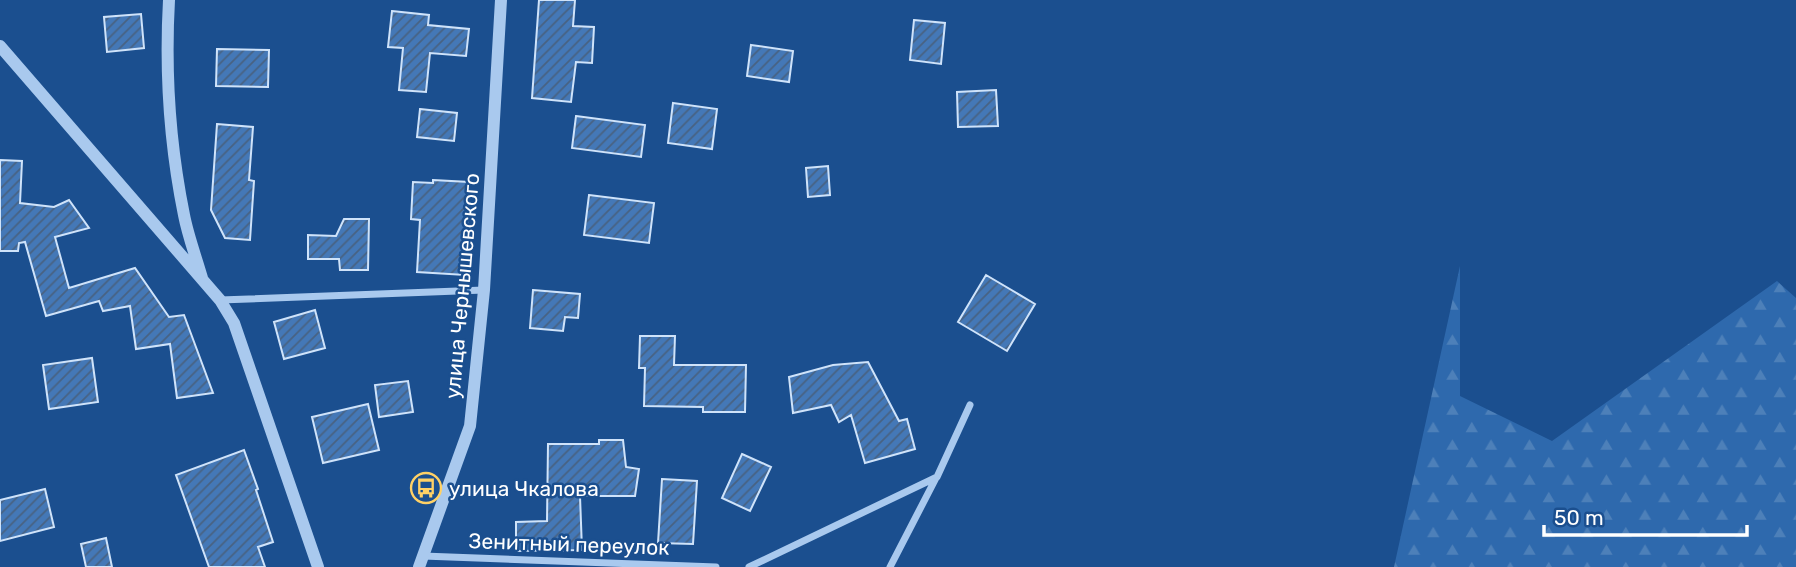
<svg xmlns="http://www.w3.org/2000/svg" width="1796" height="567" font-family="Rubik,sans-serif">
  <style>
    .forest { fill: url(#forest-firs) }
    .building { fill: url(#building-hatch); stroke: #cfe3fa; stroke-width: 2 }
    .lines { fill: none; stroke-linecap: round; stroke-linejoin: round }
    .minor { stroke: #a9c9ee; stroke-width: 7 }
    .tertiary { stroke: #a9c9ee; stroke-width: 12 }
    .labels { text-anchor: middle; dominant-baseline: central; stroke-width: 5; stroke-linejoin: round; paint-order: stroke }
    .street-label { font-size: 21px; fill: #fff; stroke: #1b4f8f }
    .poi-label { font-size: 21px; fill: #fff; stroke: #1b4f8f; text-anchor: start }
  </style>
  <defs>
    <pattern id="forest-firs" width="22" height="20" patternUnits="userSpaceOnUse" patternTransform="scale(1.75)"><rect width="22" height="20" fill="#2e69ad"/><path d="M5 1l3.5 6h-7zM16 11l3.5 6h-7z" fill="#4d80b9"/></pattern>
    <pattern id="building-hatch" width="6" height="6" patternUnits="userSpaceOnUse" patternTransform="scale(1.75)"><rect width="6" height="6" fill="#4478b7"/><path d="M-1 1l2-2M0 6l6-6M5 7l2-2" fill="none" stroke="#486282"/></pattern>
  </defs>
  <rect width="100%" height="100%" fill="#1b4f8f"/>
  <path class="forest" d="M 1460,266 L 1460,396 L 1552,441 L 1777,281 L 1796,298 L 1796,567 L 1394,567 Z"/>
  <path class="building" d="M 539,0 L 575,0 L 573,26 L 594,27 L 592,63 L 576,62 L 571,102 L 532,98 Z
    M 392,11 L 429,15 L 428,25 L 469,29 L 466,56 L 430,53 L 426,92 L 399,90 L 403,48 L 388,47 Z
    M 141,14 L 144,48 L 107,52 L 104,17 Z
    M 914,20 L 945,23 L 941,64 L 910,60 Z
    M 751,45 L 793,51 L 789,82 L 747,76 Z
    M 217,49 L 269,50 L 268,87 L 216,86 Z
    M 996,90 L 998,126 L 958,127 L 957,92 Z
    M 673,103 L 717,109 L 712,149 L 668,143 Z
    M 420,109 L 457,113 L 454,141 L 417,137 Z
    M 576,116 L 645,125 L 641,157 L 572,148 Z
    M 217,124 L 253,127 L 249,180 L 254,181 L 250,240 L 225,238 L 211,210 Z
    M 0,160 L 22,161 L 20,203 L 54,207 L 69,200 L 89,228 L 55,237 L 69,288 L 135,268 L 169,317 L 184,315 L 213,393 L 177,398 L 170,344 L 136,349 L 130,306 L 103,311 L 99,301 L 46,316 L 25,242 L 19,243 L 18,251 L 0,251 Z
    M 828,166 L 830,195 L 808,197 L 806,168 Z
    M 433,180 L 469,182 L 465,275 L 417,272 L 420,220 L 411,219 L 413,182 L 433,183 Z
    M 589,195 L 654,203 L 649,243 L 584,235 Z
    M 344,219 L 369,219 L 368,270 L 340,270 L 339,259 L 308,259 L 308,235 L 336,236 Z
    M 986,275 L 1035,304 L 1007,351 L 958,322 Z
    M 533,290 L 580,294 L 578,318 L 565,317 L 563,331 L 530,328 Z
    M 315,310 L 325,348 L 284,359 L 274,322 Z
    M 640,336 L 675,336 L 674,365 L 746,365 L 745,412 L 703,412 L 703,407 L 644,406 L 645,368 L 639,368 Z
    M 92,358 L 98,402 L 49,409 L 43,365 Z
    M 868,362 L 899,421 L 907,419 L 915,449 L 865,463 L 851,415 L 839,422 L 831,405 L 793,413 L 789,377 L 833,365 Z
    M 408,381 L 413,412 L 379,417 L 375,385 Z
    M 368,404 L 379,450 L 323,463 L 312,417 Z
    M 599,440 L 623,440 L 626,467 L 639,469 L 635,496 L 580,496 L 582,550 L 516,551 L 516,522 L 547,521 L 548,444 L 599,444 Z
    M 244,450 L 258,489 L 256,490 L 273,542 L 258,547 L 265,567 L 209,567 L 176,475 Z
    M 742,454 L 771,467 L 750,511 L 722,498 Z
    M 662,479 L 697,481 L 693,544 L 658,543 Z
    M 45,489 L 54,527 L 0,541 L 0,500 Z
    M 106,538 L 112,567 L 86,567 L 81,544 Z"/>
  <g class="lines">
    <path class="minor" d="M 220,300 L 484,290
      M 423,556 L 716,567
      M 749,567 L 937,477 L 970,405
      M 890,567 L 936,478"/>
    <path class="tertiary" d="M 169,0 C 165,71 170,146 184,215 C 188,236 196,257 202,278
      M 0,46 L 220,300 L 234,323 L 318,567
      M 419,567 L 470,426 L 484,290 L 501,0"/>
  </g>
  <defs>
    <g id="bus-ring" transform="scale(1.575)"><circle r="9.5" fill="#1b4f8f" stroke="#ffd166" stroke-width="1.5"/><path d="M-5-6H5V4H4V6H2V4H-2V6H-4V4H-5ZM-3.5-4V0h7V-4ZM-3.5 1.2v1.5H-2V1.2ZM2 1.2v1.5H3.5V1.2Z" fill="#ffd166"/></g>
  </defs>
  <g fill-rule="evenodd">
    <use href="#bus-ring" x="426" y="488"/>
  </g>
  <g class="labels">
    <g class="street-label">
      <text transform="translate(462 286) rotate(-85)">улица Чернышевского</text>
      <text transform="translate(569 544) rotate(2)">Зенитный переулок</text>
    </g>
    <g class="poi-label">
      <text x="449" y="488">улица Чкалова</text>
    </g>
  </g>
  <path d="M1544 525v10h203v-10" fill="none" stroke="#ffffff" stroke-width="3.5"/>
  <text x="1554" y="525" font-size="21" fill="#ffffff" stroke="#1b4f8f" stroke-width="5" paint-order="stroke">50 m</text>
</svg>
